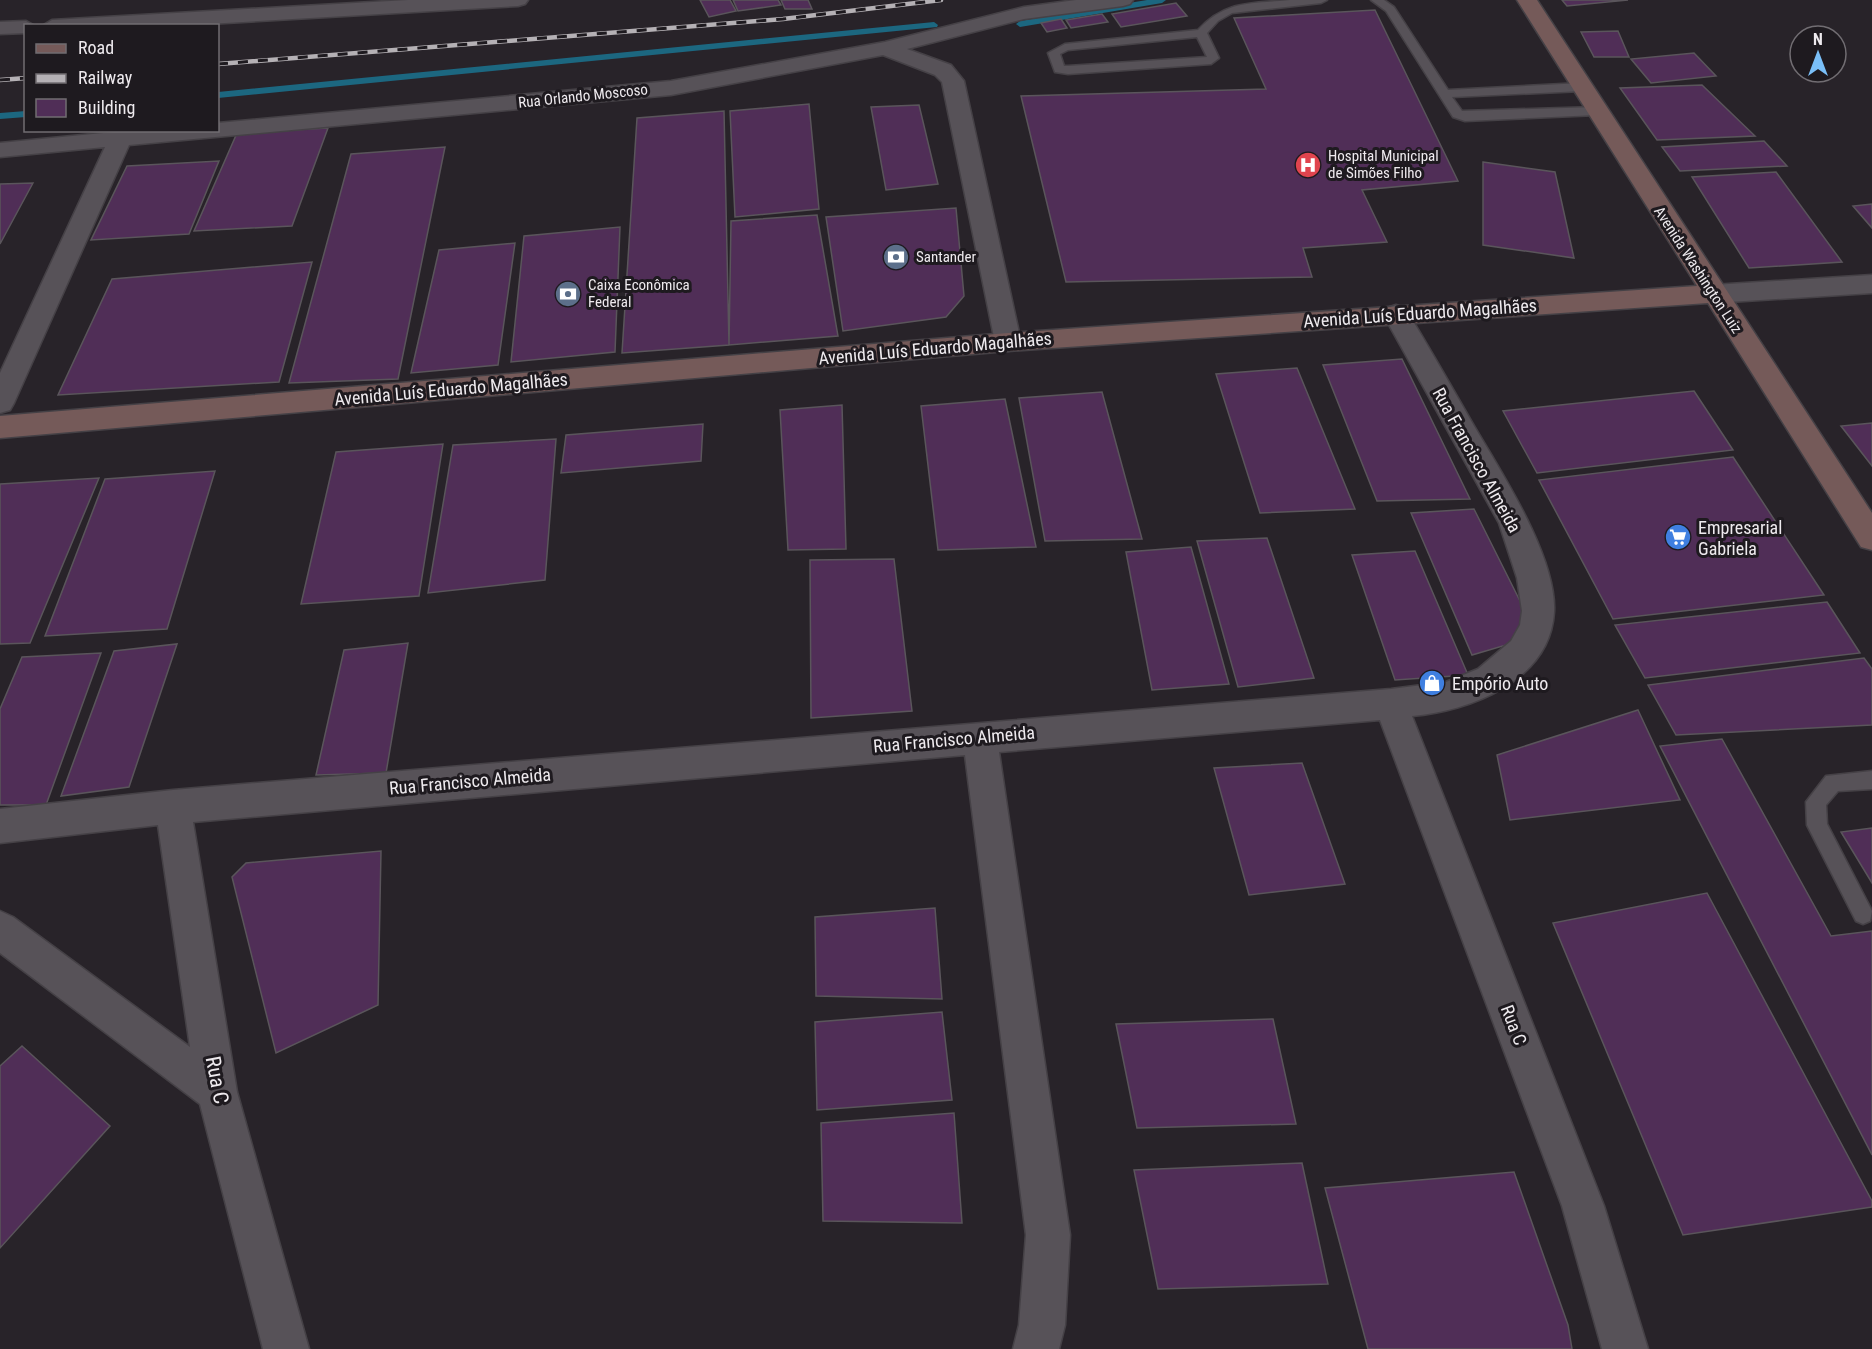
<svg xmlns="http://www.w3.org/2000/svg" width="1872" height="1349" font-family="'Roboto Condensed',sans-serif">
  <style>
    .lines { fill: none; stroke-linecap: round; stroke-linejoin: round }
    .stream { fill: #1c6780; fill-rule: evenodd }
    .building { fill: #502e57; stroke: #5a555b; stroke-width: 1.5 }
    .lane-casing { stroke: #454146; stroke-width: 3 }
    .street-casing { stroke: #454146; stroke-width: 3 }
    .secondary-casing { stroke: #454146; stroke-width: 3 }
    .lane { fill: #575258; fill-rule: evenodd }
    .street { fill: #575258; fill-rule: evenodd }
    .secondary { fill: #755a59; fill-rule: evenodd }
    .rail-casing { stroke: #b5b1b5; stroke-width: 4.5 }
    .rail { stroke: #1e1a1f; stroke-width: 3; stroke-dasharray: 10; stroke-linecap: butt }
    .labels { text-anchor: middle; dominant-baseline: central; stroke-width: 6; stroke-linejoin: round; paint-order: stroke }
    .far-street-label { font-size: 15px; fill: #eeeaee; stroke: #1e1a1f }
    .far-poi-label { font-size: 15px; fill: #eeeaee; stroke: #1e1a1f; text-anchor: start }
    .street-label { font-size: 18px; fill: #eeeaee; stroke: #1e1a1f }
    .poi-label { font-size: 18px; fill: #eeeaee; stroke: #1e1a1f; text-anchor: start }
    .near-street-label { font-size: 21px; fill: #eeeaee; stroke: #1e1a1f }
  </style>
  <rect width="100%" height="100%" fill="#282329"/>
  <g class="lines">
    <path class="stream" d="M 1147,0 L 1166,0 L 1162,3 L 1020,27 L 1016,24 L 1020,21 Z
      M 934,22 L 938,25 L 937,27 L 218,98 L 218,92 Z
      M 26,111 L 26,117 L 0,119 L 0,113 Z"/>
  </g>
  <path class="building" d="M 700,0 L 730,0 L 736,11 L 709,17 Z
    M 733,0 L 778,0 L 781,5 L 738,11 Z
    M 781,0 L 808,0 L 812,9 L 785,9 Z
    M 1562,0 L 1628,0 L 1567,6 Z
    M 1176,3 L 1187,16 L 1121,27 L 1112,14 Z
    M 1375,10 L 1458,181 L 1362,190 L 1387,242 L 1303,248 L 1312,277 L 1066,282 L 1021,96 L 1266,89 L 1234,18 Z
    M 1102,14 L 1108,22 L 1071,28 L 1066,20 Z
    M 1061,19 L 1067,28 L 1047,32 L 1041,23 Z
    M 1618,31 L 1629,57 L 1594,57 L 1581,32 Z
    M 1694,53 L 1716,76 L 1651,83 L 1631,59 Z
    M 1702,85 L 1755,136 L 1657,140 L 1620,88 Z
    M 809,104 L 819,209 L 735,217 L 730,111 Z
    M 919,105 L 938,184 L 886,190 L 871,107 Z
    M 724,111 L 729,345 L 622,353 L 637,118 Z
    M 328,128 L 292,226 L 194,231 L 237,133 Z
    M 1764,141 L 1787,166 L 1680,171 L 1662,147 Z
    M 445,147 L 398,379 L 289,383 L 351,154 Z
    M 219,161 L 189,234 L 91,240 L 127,166 Z
    M 1483,162 L 1555,172 L 1574,258 L 1483,245 Z
    M 1776,172 L 1842,262 L 1749,268 L 1692,177 Z
    M 33,183 L 0,244 L 0,184 Z
    M 1872,204 L 1872,228 L 1853,206 Z
    M 956,208 L 964,296 L 946,317 L 843,331 L 826,217 Z
    M 817,215 L 838,336 L 729,345 L 731,221 Z
    M 620,227 L 615,352 L 511,362 L 524,236 Z
    M 515,243 L 498,365 L 411,373 L 439,250 Z
    M 312,262 L 279,382 L 58,395 L 112,279 Z
    M 1402,359 L 1470,499 L 1377,501 L 1323,365 Z
    M 1297,368 L 1355,509 L 1260,513 L 1216,374 Z
    M 1694,391 L 1733,450 L 1537,473 L 1503,411 Z
    M 1102,392 L 1142,539 L 1045,541 L 1019,398 Z
    M 1005,399 L 1036,547 L 938,550 L 921,406 Z
    M 842,405 L 846,549 L 788,550 L 780,410 Z
    M 1872,423 L 1872,466 L 1841,426 Z
    M 703,424 L 701,461 L 561,473 L 566,435 Z
    M 556,439 L 545,580 L 428,593 L 453,445 Z
    M 443,444 L 419,596 L 301,604 L 336,452 Z
    M 1733,457 L 1824,595 L 1613,619 L 1539,480 Z
    M 215,471 L 167,629 L 45,636 L 105,479 Z
    M 99,478 L 30,643 L 0,644 L 0,484 Z
    M 1474,509 L 1525,611 L 1513,643 L 1472,655 L 1411,513 Z
    M 1267,538 L 1314,678 L 1238,687 L 1197,541 Z
    M 1191,547 L 1229,684 L 1152,690 L 1126,552 Z
    M 1415,551 L 1468,675 L 1395,680 L 1352,555 Z
    M 894,559 L 912,711 L 811,718 L 810,560 Z
    M 1827,602 L 1860,653 L 1645,678 L 1615,625 Z
    M 408,643 L 386,773 L 316,775 L 344,650 Z
    M 177,644 L 129,787 L 61,796 L 114,651 Z
    M 101,653 L 46,805 L 0,805 L 0,709 L 22,657 Z
    M 1864,658 L 1872,669 L 1872,725 L 1676,735 L 1648,685 Z
    M 1638,710 L 1680,800 L 1510,820 L 1497,755 Z
    M 1722,739 L 1831,936 L 1872,931 L 1872,1155 L 1660,746 Z
    M 1302,763 L 1345,884 L 1249,895 L 1214,768 Z
    M 1872,828 L 1872,883 L 1841,832 Z
    M 381,851 L 378,1005 L 276,1053 L 232,877 L 246,863 Z
    M 1707,893 L 1872,1201 L 1872,1207 L 1683,1235 L 1553,923 Z
    M 935,908 L 942,999 L 816,996 L 815,917 Z
    M 942,1012 L 952,1100 L 817,1110 L 815,1022 Z
    M 1273,1019 L 1296,1124 L 1137,1128 L 1116,1024 Z
    M 22,1046 L 110,1126 L 0,1248 L 0,1066 Z
    M 954,1113 L 962,1223 L 823,1221 L 821,1123 Z
    M 1302,1163 L 1328,1284 L 1158,1289 L 1134,1170 Z
    M 1514,1172 L 1568,1325 L 1572,1349 L 1368,1349 L 1325,1188 Z"/>
  <g class="lines">
    <g class="lane-casing">
      <path id="lane" d="M 1290,0 L 1327,0 L 1321,3 L 1232,13 L 1218,21 L 1207,33 L 1219,58 L 1211,64 L 1068,74 L 1055,72 L 1048,53 L 1065,44 L 1198,30 C 1226,0 1251,4 1290,0 ZM 1197,37 L 1207,57 L 1068,66 L 1064,66 L 1060,54 L 1068,50 Z
        M 1371,0 L 1384,0 L 1394,7 L 1448,90 L 1582,83 L 1588,87 L 1582,91 L 1452,97 L 1462,111 L 1597,107 L 1603,111 L 1597,115 L 1465,121 L 1453,117 L 1386,11 Z
        M 1872,771 L 1872,789 L 1838,791 L 1826,805 L 1827,824 L 1872,911 L 1870,921 L 1863,924 L 1856,921 L 1807,825 L 1806,802 L 1826,776 Z"/>
    </g>
    <g class="street-casing">
      <path id="street" d="M 408,0 L 528,0 L 525,4 L 518,6 L 173,26 L 42,26 L 52,20 Z
        M 1076,0 L 1133,0 L 1130,4 L 1123,6 L 1024,19 L 907,49 L 951,65 L 964,81 L 1021,342 L 1017,349 L 1008,351 L 999,349 L 995,342 L 942,82 L 935,75 L 883,55 L 671,95 L 129,145 L 14,403 L 10,410 L 0,413 L 0,373 L 105,147 L 0,157 L 0,143 L 134,130 L 218,130 L 218,123 L 671,81 L 885,42 L 1024,7 Z
        M 26,21 L 35,26 L 26,26 L 26,33 L 0,34 L 0,22 Z
        M 1872,275 L 1872,293 L 1713,303 L 1704,300 L 1700,294 L 1704,288 L 1713,285 Z
        M 1396,305 L 1405,308 C 1429,347 1451,386 1474,426 C 1501,472 1557,557 1554,612 C 1550,681 1470,711 1412,716 L 1604,1206 L 1648,1349 L 1602,1349 L 1562,1206 L 1380,720 L 999,752 L 1070,1235 L 1065,1325 L 1059,1349 L 1013,1349 L 1019,1325 L 1026,1235 L 965,755 L 193,822 L 237,1092 L 309,1349 L 263,1349 L 200,1104 L 0,953 L 0,911 L 13,917 L 190,1047 L 158,825 L 0,843 L 0,809 L 173,790 L 1391,689 L 1446,682 L 1478,669 L 1511,641 L 1520,625 L 1522,611 L 1517,578 L 1499,523 L 1383,314 L 1387,308 Z"/>
    </g>
    <g class="secondary-casing">
      <path id="secondary" d="M 1517,0 L 1537,0 L 1872,513 L 1872,550 L 1861,547 L 1708,303 L 1008,351 L 0,438 L 0,416 L 1008,333 L 1697,286 Z"/>
    </g>
    <use href="#lane" class="lane"/>
    <use href="#street" class="street"/>
    <use href="#secondary" class="secondary"/>
    <g class="rail-casing">
      <path id="rail" d="M 218,64 L 783,19 L 941,0
        M 0,80 L 26,78"/>
    </g>
    <use href="#rail" class="rail"/>
  </g>
  <defs>
    <g id="hospital-disc" transform="scale(1.35)"><circle r="9.5" fill="#e0444e" stroke="#1e1a1f"/><path d="M-5-5h3v3.5h4V-5h3V5h-3V1.5h-4V5h-3Z" fill="#fff"/></g>
    <g id="bank-disc" transform="scale(1.35)"><circle r="9.5" fill="#5c6f8a" stroke="#1e1a1f"/><path d="M-6-4H6V4H-6ZM0-2.3a2.3 2.3 0 1 0 0 4.6a2.3 2.3 0 1 0 0-4.6Z" fill="#fff"/></g>
    <g id="supermarket-disc" transform="scale(1.35)"><circle r="9.5" fill="#3f7fe0" stroke="#1e1a1f"/><path d="M-6-5.5h2.5l.6 2H6L4.5 2H-2.5L-4.4-4H-6ZM-1.5 3.2a1.3 1.3 0 1 0 .1 0ZM3 3.2a1.3 1.3 0 1 0 .1 0Z" fill="#fff"/></g>
    <g id="shop-disc" transform="scale(1.35)"><circle r="9.5" fill="#3f7fe0" stroke="#1e1a1f"/><path d="M-5-2.5h2.3a2.7 3.5 0 0 1 5.4 0H5L5.5 6h-11ZM-1.5-2.5h3a1.5 2.3 0 0 0-3 0Z" fill="#fff"/></g>
  </defs>
  <g fill-rule="evenodd">
    <use href="#hospital-disc" x="1308" y="165"/>
    <use href="#bank-disc" x="896" y="257"/>
    <use href="#bank-disc" x="568" y="294"/>
    <use href="#supermarket-disc" x="1678" y="537"/>
    <use href="#shop-disc" x="1432" y="683"/>
  </g>
  <g class="labels">
    <g class="far-street-label">
      <text transform="translate(583 96) rotate(-6)">Rua Orlando Moscoso</text>
      <text transform="translate(1698 270) rotate(57)">Avenida Washington Luiz</text>
    </g>
    <g class="far-poi-label">
      <text x="1328" y="156">Hospital Municipal<tspan x="1328" dy="17">de Simões Filho</tspan></text>
      <text x="916" y="257">Santander</text>
      <text x="588" y="285">Caixa Econômica<tspan x="588" dy="17">Federal</tspan></text>
    </g>
    <g class="street-label">
      <text transform="translate(1420 313) rotate(-4)">Avenida Luís Eduardo Magalhães</text>
      <text transform="translate(935 348) rotate(-5)">Avenida Luís Eduardo Magalhães</text>
      <text transform="translate(451 389) rotate(-5)">Avenida Luís Eduardo Magalhães</text>
      <text transform="translate(1477 460) rotate(61)">Rua Francisco Almeida</text>
      <text transform="translate(954 739) rotate(-5)">Rua Francisco Almeida</text>
      <text transform="translate(470 781) rotate(-5)">Rua Francisco Almeida</text>
      <text transform="translate(1514 1025) rotate(69)">Rua C</text>
    </g>
    <g class="poi-label">
      <text x="1698" y="527">Empresarial<tspan x="1698" dy="21">Gabriela</tspan></text>
      <text x="1452" y="683">Empório Auto</text>
    </g>
    <g class="near-street-label">
      <text transform="translate(217 1080) rotate(79)">Rua C</text>
    </g>
  </g>
  <rect x="24" y="24" width="195" height="108" fill="#1e1a1f" stroke="#716d72" stroke-width="1.5"/>
  <rect x="36" y="44" width="30" height="9" fill="#755a59" stroke="#716d72" stroke-width="1.5"/>
  <text x="78" y="54" font-size="18" fill="#eeeaee">Road</text>
  <rect x="36" y="74" width="30" height="9" fill="#b5b1b5" stroke="#716d72" stroke-width="1.5"/>
  <text x="78" y="84" font-size="18" fill="#eeeaee">Railway</text>
  <rect x="36" y="99" width="30" height="18" fill="#502e57" stroke="#716d72" stroke-width="1.5"/>
  <text x="78" y="114" font-size="18" fill="#eeeaee">Building</text>
  <g transform="translate(1818 54)"><circle r="28" fill="#1e1a1f" stroke="#716d72" stroke-width="1.5"/>
  <path d="M0-4.5L10 22L0 15L-10 22Z" fill="#7abff8"/>
  <text y="-9" font-size="16" font-weight="bold" text-anchor="middle" fill="#eeeaee">N</text>
  </g>
</svg>
